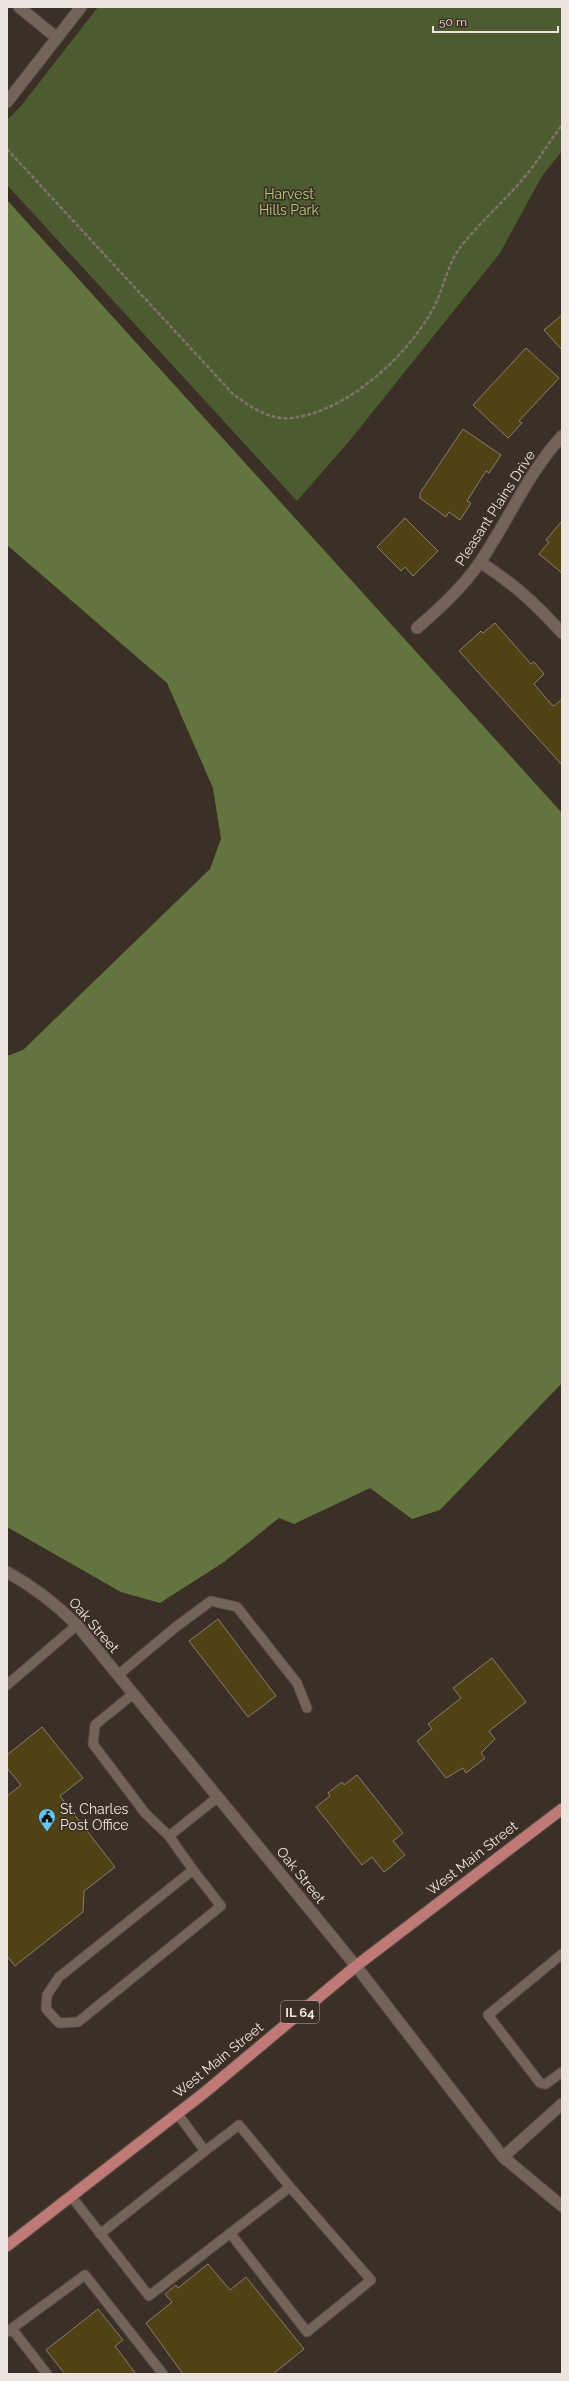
<svg xmlns="http://www.w3.org/2000/svg" width="569" height="2381" font-family="Raleway,sans-serif">
  <style>
    .green { fill: #4d5c30 }
    .forest { fill: #63753f }
    .building { fill: #514215; stroke: #857f6f }
    .lines { fill: none; stroke-linecap: round; stroke-linejoin: round }
    .service-casing { stroke: #584c44; stroke-width: 11 }
    .minor-casing { stroke: #584c44; stroke-width: 13 }
    .primary-casing { stroke: #584c44; stroke-width: 13 }
    .path { stroke: #7f736b; stroke-width: 2.5; stroke-dasharray: 4 2; stroke-linecap: butt }
    .service { stroke: #73645a; stroke-width: 9 }
    .minor { stroke: #73645a; stroke-width: 11 }
    .primary { stroke: #bf7a77; stroke-width: 11 }
    .labels { text-anchor: middle; dominant-baseline: central; stroke-width: 3.5; stroke-linejoin: round; paint-order: stroke }
    .shield { fill: #3c2f26; stroke: #b8aea7; stroke-width: 1 }
    .shield-label { font-size: 13px; font-weight: bold; fill: #ede4de }
    .park-label { font-size: 14px; fill: #b1cd7c; stroke: #3c2f26 }
    .street-label { font-size: 14px; fill: #ede4de; stroke: #3c2f26 }
    .poi-label { font-size: 14px; fill: #ede4de; stroke: #3c2f26; text-anchor: start }
  </style>
  <rect width="100%" height="100%" fill="#3c2f26"/>
  <path class="green" d="M 98,7 L 562,7 L 562,151 L 542,176 L 500,253 L 351,439 L 297,501 L 7,185 L 7,120 L 21,106 Z"/>
  <path class="forest" d="M 7,200 L 562,813 L 562,1383 L 440,1510 L 412,1519 L 370,1488 L 294,1524 L 279,1518 L 224,1562 L 160,1603 L 121,1592 L 7,1527 L 7,1056 L 23,1050 L 210,869 L 221,839 L 213,788 L 167,683 L 7,545 Z"/>
  <path class="building" d="M 562,315 L 562,350 L 544,330 Z
    M 526,348 L 559,378 L 519,421 L 522,423 L 508,438 L 473,405 Z
    M 463,429 L 501,455 L 489,473 L 486,471 L 467,501 L 471,503 L 460,520 L 449,512 L 446,517 L 420,498 L 420,493 Z
    M 405,518 L 438,551 L 413,576 L 405,567 L 401,571 L 377,547 Z
    M 562,521 L 562,573 L 539,554 L 549,542 L 546,540 Z
    M 495,623 L 531,664 L 534,662 L 544,674 L 534,684 L 551,704 L 554,706 L 562,699 L 562,765 L 459,651 L 481,631 L 483,633 Z
    M 218,1619 L 276,1696 L 248,1717 L 189,1641 Z
    M 492,1658 L 526,1702 L 489,1731 L 495,1739 L 481,1753 L 485,1758 L 466,1773 L 463,1768 L 446,1778 L 417,1741 L 432,1729 L 428,1724 L 461,1698 L 453,1688 Z
    M 42,1727 L 83,1778 L 60,1796 L 115,1867 L 84,1891 L 83,1912 L 15,1966 L 7,1956 L 7,1796 L 21,1785 L 7,1768 L 7,1755 Z
    M 357,1775 L 403,1833 L 393,1841 L 405,1855 L 384,1872 L 372,1857 L 362,1865 L 316,1807 L 330,1796 L 328,1793 L 342,1782 L 344,1785 Z
    M 208,2264 L 230,2290 L 246,2277 L 304,2349 L 273,2374 L 183,2374 L 146,2323 L 172,2302 L 165,2294 L 176,2285 L 178,2288 Z
    M 98,2309 L 123,2340 L 115,2346 L 136,2374 L 65,2374 L 46,2350 Z"/>
  <g class="lines">
    <g class="service-casing">
      <path id="service" d="M 118,1675 L 177,1626 L 211,1601 L 237,1607 L 297,1683 L 307,1708
        M 7,1685 L 77,1625
        M 133,1694 L 95,1725 L 93,1744 L 145,1813 L 169,1836
        M 193,1870 L 221,1906 L 78,2022 L 59,2023 L 46,2009 L 47,1995 L 59,1977 Z
        M 193,1870 L 169,1836 L 218,1797
        M 562,1954 L 488,2015 L 540,2083 L 546,2084 L 562,2072
        M 71,2196 L 149,2296 L 290,2187 L 239,2125 L 205,2151 L 177,2113
        M 230,2233 L 307,2332 L 371,2280 L 290,2187
        M 100,2234 L 205,2151
        M 12,2329 L 47,2374
        M 7,2332 L 85,2275 L 163,2374"/>
    </g>
    <g class="minor-casing">
      <path id="minor" d="M 19,7 L 57,38
        M 7,102 L 81,7
        M 480,562 C 514,584 535,603 562,633
        M 417,628 C 440,608 463,587 480,562 C 508,521 528,473 562,436
        M 7,1572 C 34,1587 55,1603 77,1625 L 356,1966 L 503,2157 L 562,2206
        M 503,2157 L 562,2104"/>
    </g>
    <g class="primary-casing">
      <path id="primary" d="M 7,2246 L 204,2093 L 356,1966 L 562,1809"/>
    </g>
    <path class="path" d="M 7,149 L 232,393 C 248,406 271,421 292,418 C 348,411 407,356 433,309 C 444,289 447,263 462,245 C 482,220 507,199 527,174 C 540,158 550,141 562,125"/>
    <use href="#service" class="service"/>
    <use href="#minor" class="minor"/>
    <use href="#primary" class="primary"/>
  </g>
  <defs>
    <g id="civic-pin" transform="scale(0.9)"><path d="M0 17L-7.5 6A9.5 9.5 0 1 1 7.5 6Z" fill="#64c5ee" stroke="#3c2f26"/><path d="M-.6-6.5H3V-4.5H.6V-3L4-1V1h2V6H-6V1h2V-1L-.6-3ZM-1.2 2.5V6h2.4V2.5Z" fill="#111"/></g>
  </defs>
  <g fill-rule="evenodd">
    <use href="#civic-pin" x="47" y="1817"/>
  </g>
  <g class="labels">
    <rect class="shield" x="281" y="2001" width="38" height="22" rx="3"/>
    <g class="shield-label">
      <text x="300" y="2012">IL 64</text>
    </g>
    <g class="park-label">
      <text x="289" y="194">Harvest<tspan x="289" dy="16">Hills Park</tspan></text>
    </g>
    <g class="street-label">
      <text transform="translate(495 508) rotate(-57)">Pleasant Plains Drive</text>
      <text transform="translate(94 1625) rotate(49)">Oak Street</text>
      <text transform="translate(472 1858) rotate(-38)">West Main Street</text>
      <text transform="translate(301 1875) rotate(51)">Oak Street</text>
      <text transform="translate(218 2060) rotate(-39)">West Main Street</text>
    </g>
    <g class="poi-label">
      <text x="60" y="1809">St. Charles<tspan x="60" dy="16">Post Office</tspan></text>
    </g>
  </g>
  <rect width="569" height="2381" fill="none" stroke="#ede4de" stroke-width="16"/>
  <path d="M433 26v6h125v-6" fill="none" stroke="#ede4de" stroke-width="2"/>
  <text x="439" y="26" font-size="12" fill="#ede4de" stroke="#3c2f26" stroke-width="3" paint-order="stroke">50 m</text>
</svg>
